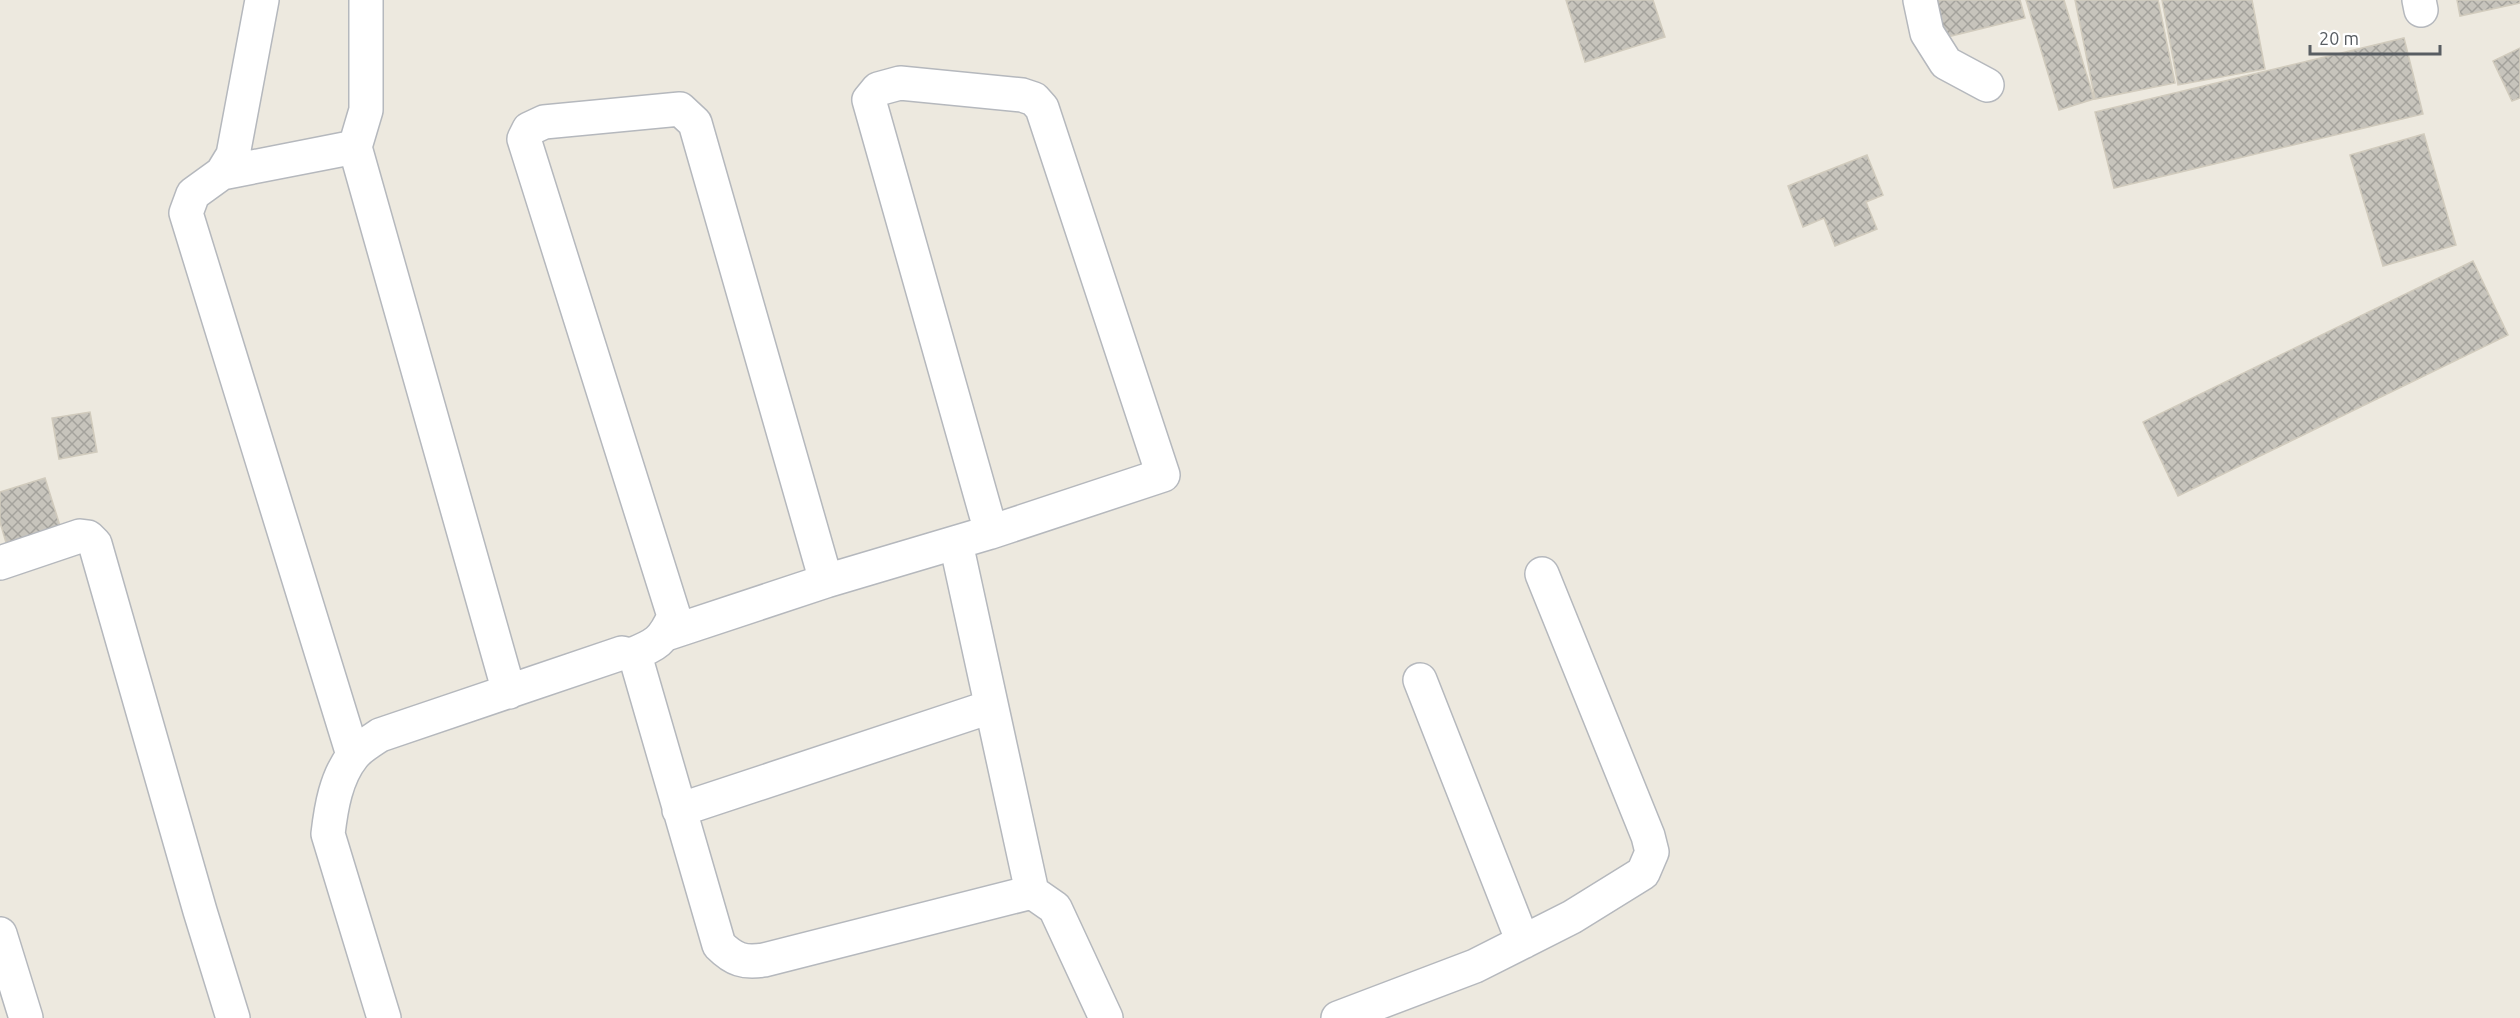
<svg xmlns="http://www.w3.org/2000/svg" width="2520" height="1018" font-family="Ubuntu,sans-serif">
  <style>
    .building { fill: url(#building-cross-hatch); stroke: #d1cbbd; stroke-width: 1.5 }
    .lines { fill: none; stroke-linecap: round; stroke-linejoin: round }
    .minor-casing { stroke: #b5b8bd; stroke-width: 36 }
    .minor { stroke: #fff; stroke-width: 33 }
  </style>
  <defs>
    <pattern id="building-cross-hatch" width="8" height="8" patternUnits="userSpaceOnUse" patternTransform="scale(1.5)"><rect width="8" height="8" fill="#c7c4bc"/><path d="M0 0l8 8M0 8l8-8" fill="none" stroke="#a4a29c"/></pattern>
  </defs>
  <rect width="100%" height="100%" fill="#ede9df"/>
  <path class="building" d="M 1566,0 L 1653,0 L 1665,37 L 1585,62 Z
    M 1930,0 L 2020,0 L 2025,18 L 1939,39 Z
    M 2026,0 L 2064,0 L 2094,99 L 2059,110 Z
    M 2075,0 L 2158,0 L 2175,83 L 2095,99 Z
    M 2162,0 L 2252,0 L 2265,69 L 2178,85 Z
    M 2457,0 L 2520,0 L 2520,3 L 2460,16 Z
    M 2404,38 L 2423,114 L 2114,188 L 2095,112 Z
    M 2520,48 L 2520,98 L 2512,101 L 2493,61 Z
    M 2424,134 L 2456,245 L 2383,266 L 2350,155 Z
    M 1867,155 L 1883,195 L 1866,202 L 1877,229 L 1835,246 L 1824,218 L 1803,227 L 1788,186 Z
    M 2473,261 L 2508,335 L 2178,496 L 2143,422 Z
    M 90,412 L 97,452 L 59,459 L 52,418 Z
    M 45,478 L 61,529 L 7,546 L 0,522 L 0,492 Z"/>
  <g class="lines">
    <g class="minor-casing">
      <path id="minor" d="M 262,0 L 233,155 L 222,173 L 193,194 L 186,213 L 353,755
        M 366,0 L 366,110 L 355,147 L 509,692
        M 1920,0 L 1927,33 L 1946,63 L 1987,85
        M 2419,0 L 2421,10
        M 222,173 L 355,147
        M 956,543 L 1032,892
        M 0,563 L 80,536 L 88,537 L 95,544 L 200,911 L 233,1018
        M 826,581 L 991,532 L 869,100 L 878,89 L 900,83 L 1022,95 L 1034,99 L 1042,108 L 1163,475 L 991,532
        M 631,655 C 656,645 663,641 674,616 L 524,139 L 529,129 L 544,122 L 680,109 L 695,123 L 826,581 L 666,634
        M 1420,680 L 1523,942
        M 679,810 L 990,707
        M 0,934 L 26,1018
        M 384,1018 L 328,834 C 331,808 336,777 353,756 C 359,748 371,741 380,735 L 622,653 L 631,655 L 637,662 L 719,945 C 734,960 744,963 764,960 L 1032,892 L 1055,908 L 1106,1018
        M 1338,1018 L 1475,966 L 1572,917 L 1643,873 L 1652,852 L 1648,836 L 1542,574"/>
    </g>
    <use href="#minor" class="minor"/>
  </g>
  <path d="M2310 45v9h130v-9" fill="none" stroke="#585d62" stroke-width="3"/>
  <text x="2319" y="45" font-size="18" fill="#585d62" stroke="#ffffff" stroke-width="4.5" paint-order="stroke">20 m</text>
</svg>
